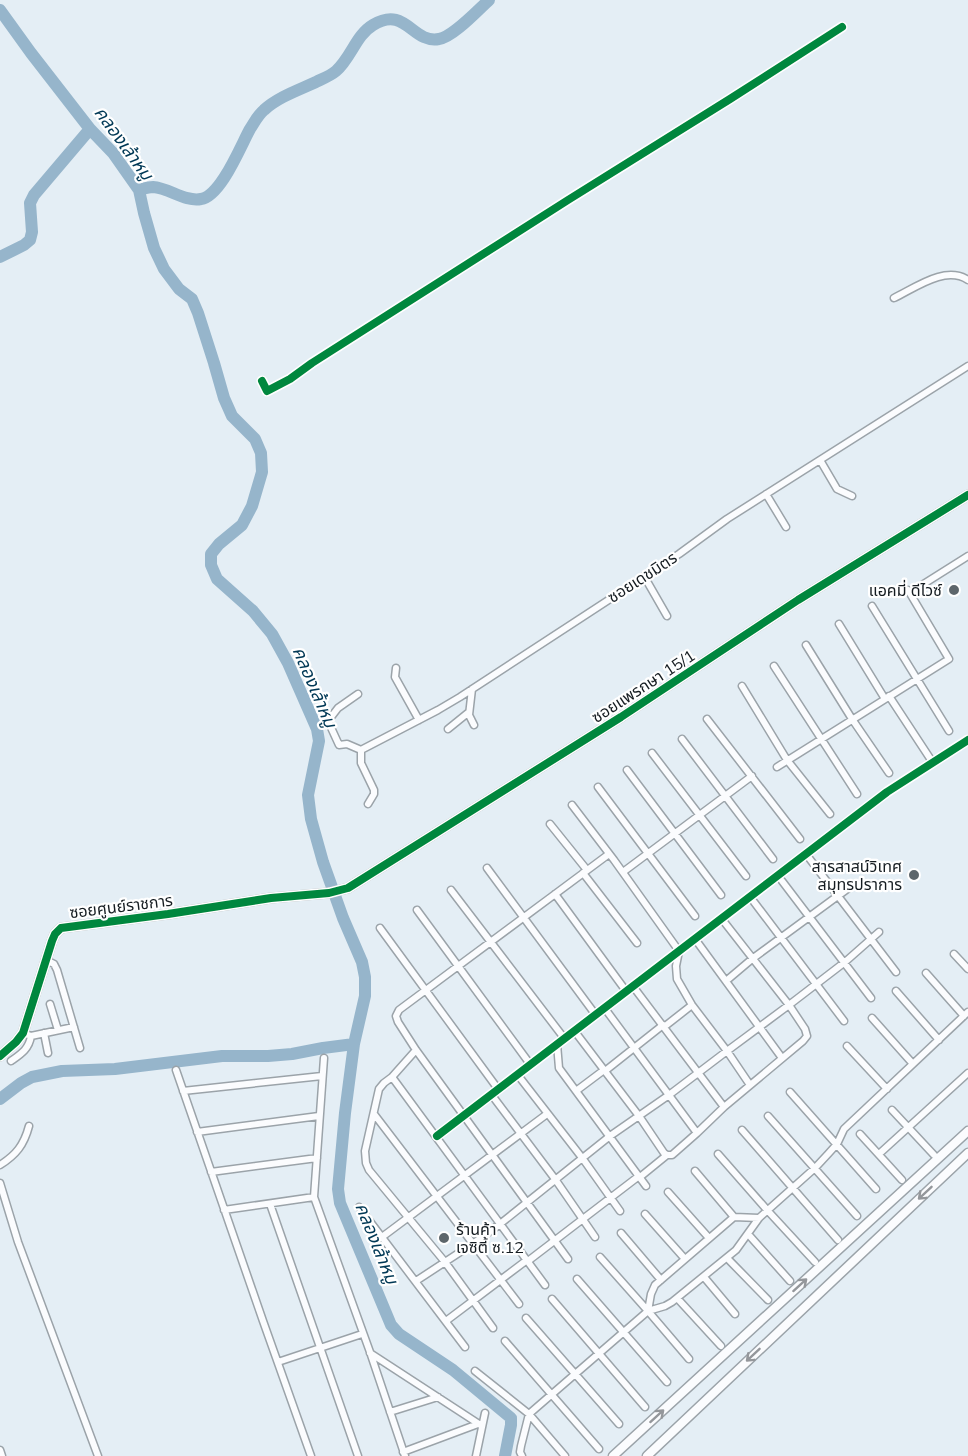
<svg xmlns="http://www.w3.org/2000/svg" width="968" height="1456" font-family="Mulish,'Noto Sans Thai',sans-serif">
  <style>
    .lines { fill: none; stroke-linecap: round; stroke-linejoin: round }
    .river { stroke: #96b5cb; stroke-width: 12 }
    .street-casing { stroke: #9ba3a9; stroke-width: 9 }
    .secondary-casing { stroke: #9ba3a9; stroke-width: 11 }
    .street { stroke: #fbfcfe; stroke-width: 6 }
    .secondary { stroke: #fbfcfe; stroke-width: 8 }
    .cycleway-casing { stroke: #fff; stroke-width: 11 }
    .cycleway { stroke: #00873e; stroke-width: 8 }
    .oneway { stroke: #94979b }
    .poi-dot { fill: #5d666b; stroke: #fff; stroke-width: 2 }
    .labels { text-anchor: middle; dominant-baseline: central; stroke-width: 4.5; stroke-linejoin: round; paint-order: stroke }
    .street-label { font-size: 16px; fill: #151c21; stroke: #fff }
    .poi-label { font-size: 16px; fill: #151c21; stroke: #fff; text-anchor: end }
    .water-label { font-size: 18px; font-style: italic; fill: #003855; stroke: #fff }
  </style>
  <rect width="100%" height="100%" fill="#e4eef5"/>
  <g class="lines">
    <path class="river" d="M 0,10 L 31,53 L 90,129 L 113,153 L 139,190 L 144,213 L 154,248 L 164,269 L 179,289 L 192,299 L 198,313 L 214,363 L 224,398 L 232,416 L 255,439 L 261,453 L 262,472 L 252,506 L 242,525 L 219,544 L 211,554 L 211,565 L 217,579 L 253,611 L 272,634 L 288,663 L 317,729 L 319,741 L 308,795 L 311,819 L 323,862 L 343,918 L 362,962 L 365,977 L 365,996 L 354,1044 L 345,1113 L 338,1189 L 340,1203 L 391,1325 L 399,1334 L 453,1370 L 511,1418 L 511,1425 L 505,1456
      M 139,190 C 143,189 148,187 153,187 C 169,188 185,202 201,199 C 221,196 241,145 250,129 C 254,123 258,115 264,110 C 278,97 299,90 316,82 C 322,79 330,76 336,71 C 351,58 356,35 373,25 C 406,5 412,44 439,39 C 453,37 478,10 489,0
      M 0,257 L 24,245 L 30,240 L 32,232 L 30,203 L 34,195 L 90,129
      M 0,1099 L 21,1083 L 32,1077 L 62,1071 L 115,1069 L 222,1056 L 268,1056 L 292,1054 L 323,1048 L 354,1044"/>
    <g class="street-casing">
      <path id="street" d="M 894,298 C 915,288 945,265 968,280
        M 262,381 L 267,391 L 290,379 L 312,363 L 568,200 L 730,99 L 842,27
        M 820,460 L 837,489 L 852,496
        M 766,494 L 786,527
        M 644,576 L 667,616
        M 922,585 L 968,556
        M 872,606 L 949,731
        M 839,624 L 885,699
        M 806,645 L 852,719 L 889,773
        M 774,666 L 857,794
        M 396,668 L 395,677 L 419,720
        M 742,686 L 787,760 L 830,814
        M 472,689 L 469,715 L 474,725
        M 358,694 L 338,708 L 328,721 L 339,745 L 347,744 L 361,750
        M 889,696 L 933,763
        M 707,719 L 800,839
        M 448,729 L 469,712
        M 682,739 L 773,859
        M 652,753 L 746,876
        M 777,767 L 949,659 L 908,590
        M 627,770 L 721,895
        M 598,787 L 695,916
        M 368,804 L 374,794 L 374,790 L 361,763 L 361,750 L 438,710 L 460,697 L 679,554 L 727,519 L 968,366
        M 572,805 L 614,860 L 679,951 L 676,966 L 677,979 L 692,1005 L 727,1051 L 750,1085
        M 550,824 L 587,870
        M 809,858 L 896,972
        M 487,868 L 595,1014
        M 623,872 L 752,776
        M 583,873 L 637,943
        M 782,881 L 871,998
        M 451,890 L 564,1038
        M 555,894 L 626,991
        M 754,902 L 844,1021
        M 417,910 L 530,1064
        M 380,928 L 498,1089
        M 698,943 L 782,1058
        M 954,954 L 968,969
        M 46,960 L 54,964 L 57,970 L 80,1048
        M 926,973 L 964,1016
        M 726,981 L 752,959 L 854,884
        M 635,989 L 724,1107
        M 896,991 L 939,1040
        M 50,1004 L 58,1030
        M 606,1010 L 697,1133
        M 872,1018 L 913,1064
        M 664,1027 L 692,1005
        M 23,1033 L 31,1036 L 74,1027
        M 44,1033 L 48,1053
        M 576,1033 L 639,1116 L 664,1153 L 667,1155
        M 557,1044 L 559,1068 L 646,1186
        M 847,1046 L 887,1089
        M 416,1050 L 392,1077 L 384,1083 L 379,1089 L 365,1151 L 366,1163 L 369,1170 L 445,1262 L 493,1328
        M 324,1058 L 314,1197 L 370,1352 L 405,1456
        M 11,1061 C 21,1054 29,1049 31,1036
        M 176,1070 L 263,1321 L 311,1456
        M 605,1071 L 663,1025
        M 517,1074 L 583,1159 L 620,1211
        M 392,1077 L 545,1285
        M 183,1091 L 322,1076
        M 576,1091 L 604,1070
        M 790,1092 L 876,1189
        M 491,1094 L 555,1179 L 595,1237
        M 892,1110 L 934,1155
        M 374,1114 L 519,1304
        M 768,1116 L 857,1216
        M 742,1130 L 838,1240
        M 197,1132 L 319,1116
        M 860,1134 L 902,1180
        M 437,1136 L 887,792 L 968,740
        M 718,1154 L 768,1211 L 815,1262
        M 879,1154 L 968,1073
        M 0,1165 C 16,1155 24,1145 29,1126
        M 695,1171 L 734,1217
        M 211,1172 L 317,1158
        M 640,1177 L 667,1155 L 672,1155 L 697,1133 L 724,1107 L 803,1041 L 807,1036 L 805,1029 L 789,1005 L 725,923
        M 0,1183 L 18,1242 L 98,1456
        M 668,1192 L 709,1238
        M 270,1204 L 358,1456
        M 359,1207 L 465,1347
        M 224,1210 L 314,1197
        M 645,1214 L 685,1259
        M 621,1233 L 661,1280
        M 748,1234 L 790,1281
        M 382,1237 L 547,1114
        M 600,1257 L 648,1311 L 689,1359
        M 727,1258 L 768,1300
        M 568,1259 L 416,1050 L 398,1022 L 396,1016 L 399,1010 L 609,854
        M 528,1261 L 639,1176
        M 704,1277 L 735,1314
        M 577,1279 L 667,1382
        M 416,1281 L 474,1243 L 500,1224 L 610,1136 L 669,1095 L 727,1051 L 789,1005 L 845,962 L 879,932
        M 677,1298 L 721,1346
        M 552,1299 L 645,1407
        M 648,1311 L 651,1294 L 655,1285 L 734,1217 L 759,1218
        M 526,1318 L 619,1424
        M 446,1321 L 527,1260
        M 505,1341 L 599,1449
        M 370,1353 L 482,1426
        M 278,1362 L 362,1334
        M 475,1371 L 529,1414 L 565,1456
        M 390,1412 L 438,1397
        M 0,1450 L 2,1456
        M 403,1452 L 478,1424
        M 476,1456 L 485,1413
        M 522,1456 L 520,1452 L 521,1446 L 529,1414 L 648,1311 L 665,1306 L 672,1302 L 736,1250 L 759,1218 L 815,1168 L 828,1154 L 837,1144 L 844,1129 L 968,1012"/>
    </g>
    <g class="secondary-casing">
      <path id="secondary" d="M 0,1056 L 16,1042 L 23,1033 L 52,941 L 55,934 L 61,928 L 168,914 L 271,898 L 329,893 L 348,888 L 621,717 L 798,600 L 968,495
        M 613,1456 L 968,1131
        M 647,1456 L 968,1153"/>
    </g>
    <use href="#street" class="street"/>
    <use href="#secondary" class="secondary"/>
    <g class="cycleway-casing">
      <path id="cycleway" d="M 262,381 L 267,391 L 290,379 L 312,363 L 568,200 L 730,99 L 842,27
        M 0,1056 L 16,1042 L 23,1033 L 52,941 L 55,934 L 61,928 L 168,914 L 271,898 L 329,893 L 348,888 L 621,717 L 798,600 L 968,495
        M 437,1136 L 887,792 L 968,740"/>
    </g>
    <use href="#cycleway" class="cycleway"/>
  </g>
  <defs><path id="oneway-shaft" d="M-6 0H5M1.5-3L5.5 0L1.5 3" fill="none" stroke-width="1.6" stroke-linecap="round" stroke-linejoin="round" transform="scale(1.5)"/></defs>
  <g class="oneway">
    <use href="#oneway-shaft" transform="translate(925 1193) rotate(137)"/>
    <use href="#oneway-shaft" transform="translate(800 1285) rotate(-42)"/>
    <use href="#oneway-shaft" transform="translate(753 1355) rotate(137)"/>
    <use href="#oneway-shaft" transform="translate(657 1416) rotate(-42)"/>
  </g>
  <g class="poi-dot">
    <circle cx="954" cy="590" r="6"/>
    <circle cx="914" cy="875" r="6"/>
    <circle cx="444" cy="1238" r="6"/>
  </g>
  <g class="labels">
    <g class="street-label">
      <text transform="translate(642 577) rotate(-33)">ซอยเดชมิตร</text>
      <text transform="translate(643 686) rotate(-33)">ซอยแพรกษา 15/1</text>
      <text transform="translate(121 906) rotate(-7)">ซอยศูนย์ราชการ</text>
    </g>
    <g class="poi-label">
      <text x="942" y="590">แอคมี่ ดีไวซ์</text>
      <text x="902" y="866">สารสาสน์วิเทศ<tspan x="902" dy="18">สมุทรปราการ</tspan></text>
      <text x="456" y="1229" text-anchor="start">ร้านค้า<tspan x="456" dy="18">เจซิตี้ ซ.12</tspan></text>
    </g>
    <g class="water-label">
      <text transform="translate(124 143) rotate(54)">คลองเล้าหมู</text>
      <text transform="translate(315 687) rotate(67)">คลองเล้าหมู</text>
      <text transform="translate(377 1243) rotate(68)">คลองเล้าหมู</text>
    </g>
  </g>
</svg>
